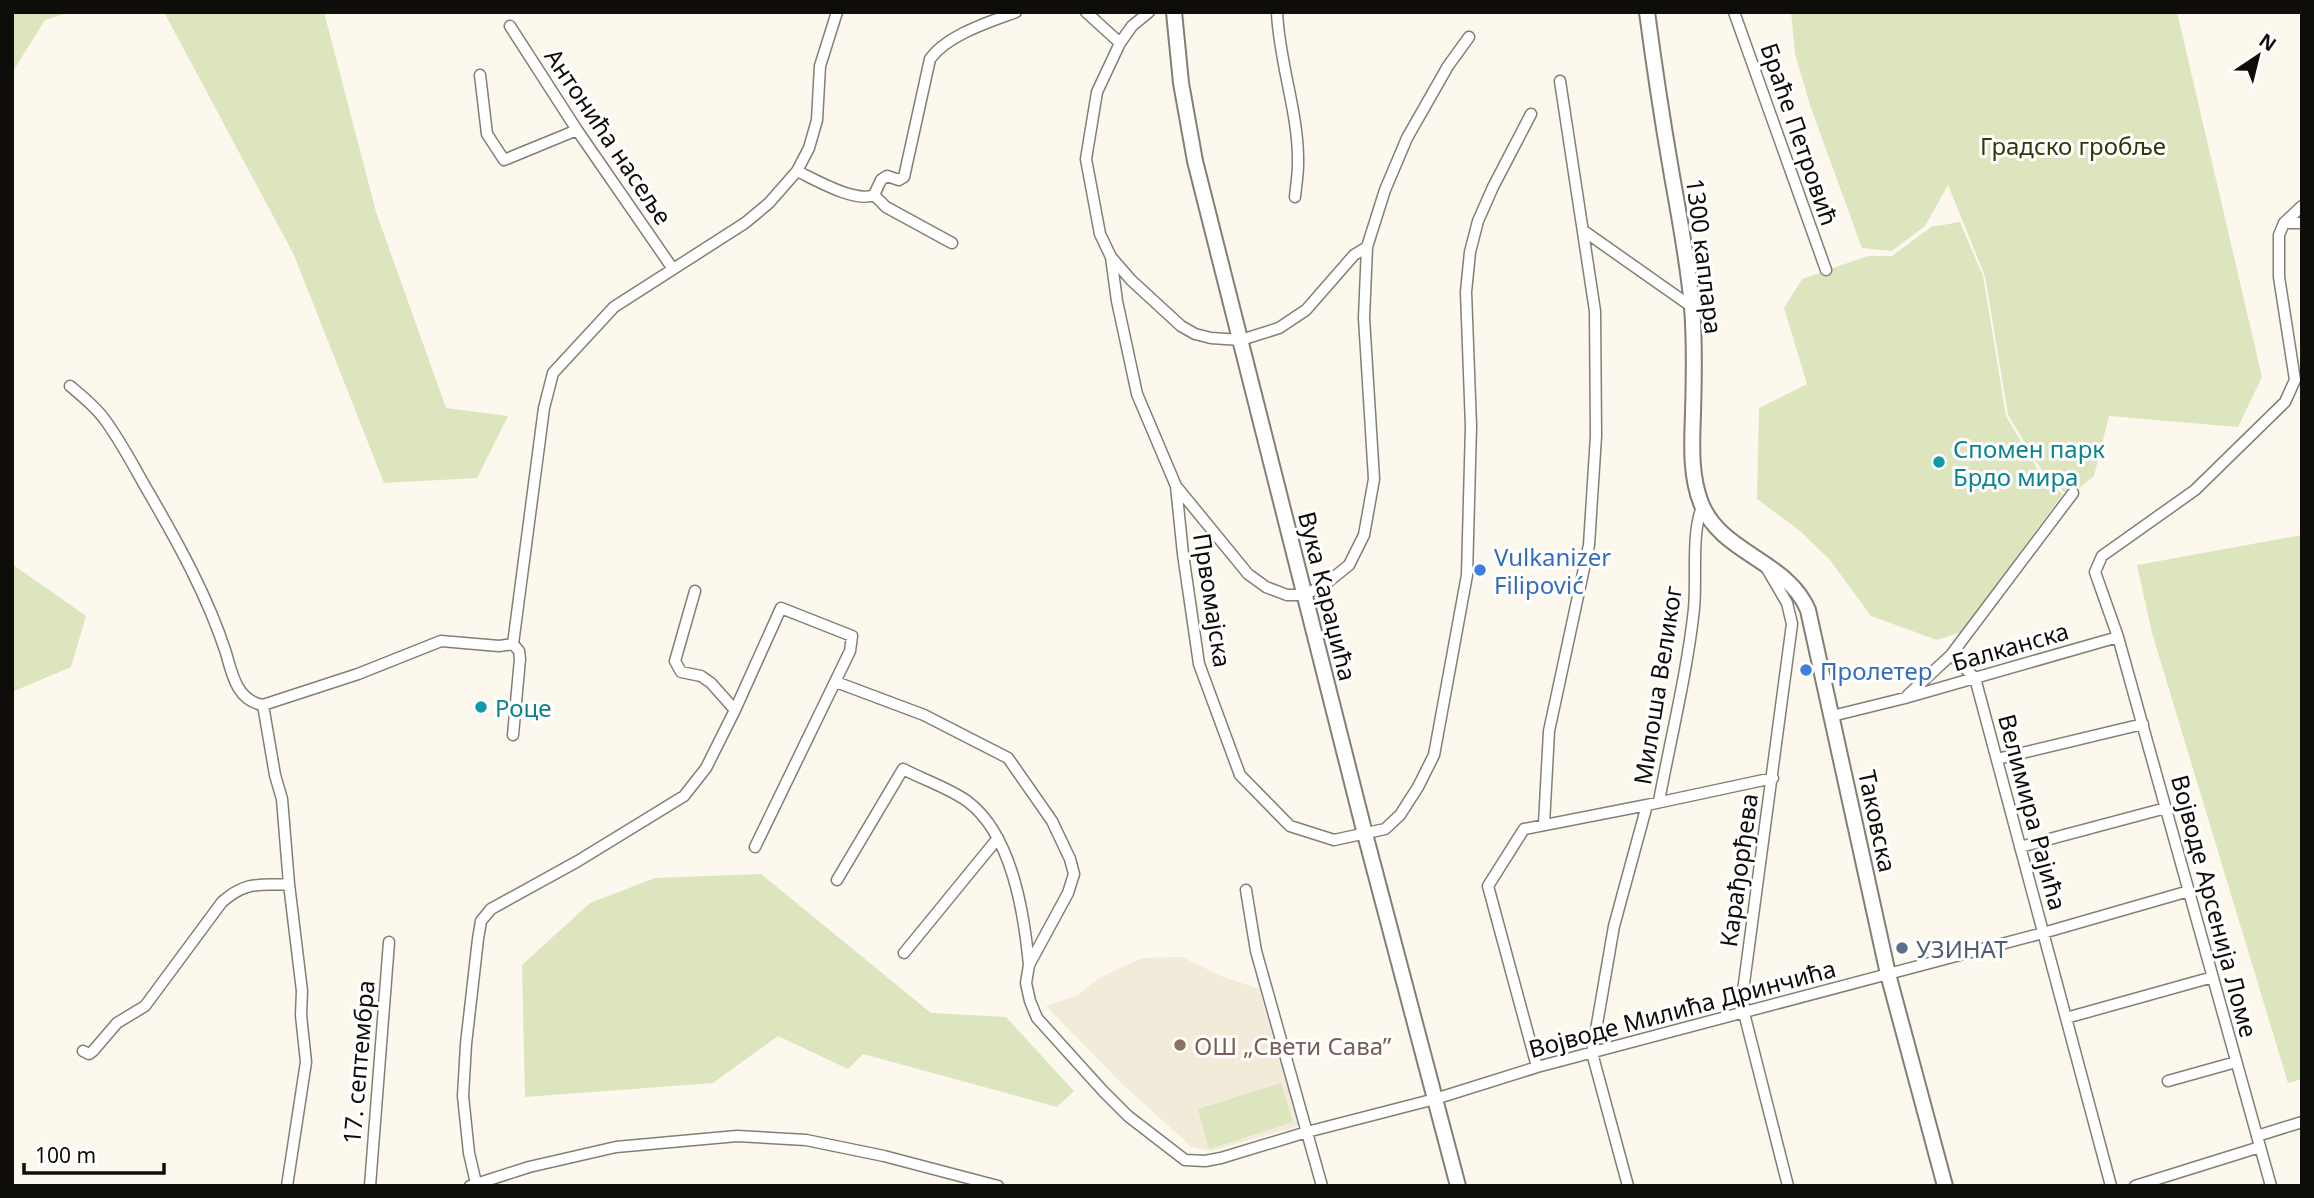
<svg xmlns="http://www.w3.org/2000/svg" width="2314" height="1198" font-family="'Noto Sans',sans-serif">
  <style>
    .built { fill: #f2ebd9 }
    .green { fill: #dce5be }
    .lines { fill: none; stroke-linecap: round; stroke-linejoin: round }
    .street-casing { stroke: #837f76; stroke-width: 13 }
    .secondary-casing { stroke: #837f76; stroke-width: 18 }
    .street { stroke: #fff; stroke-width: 10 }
    .secondary { stroke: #fff; stroke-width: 14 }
    .culture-dot { fill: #0f9aa8; stroke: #fff; stroke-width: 2.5 }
    .shop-dot { fill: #3f7fe0; stroke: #fff; stroke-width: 2.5 }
    .service-dot { fill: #5c6f8a; stroke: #fff; stroke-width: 2.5 }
    .education-dot { fill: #8d6e63; stroke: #fff; stroke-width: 2.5 }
    .labels { text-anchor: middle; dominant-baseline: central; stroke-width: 6; stroke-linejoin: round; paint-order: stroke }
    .street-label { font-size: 24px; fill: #0f0d0a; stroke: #fff }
    .park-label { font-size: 24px; fill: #313808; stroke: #fff }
    .culture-label { font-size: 24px; fill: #0d838f; stroke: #fff; text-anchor: start }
    .shop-label { font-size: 24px; fill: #366cbe; stroke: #fff; text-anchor: start }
    .service-label { font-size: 24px; fill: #4e5e75; stroke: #fff; text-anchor: start }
    .education-label { font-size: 24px; fill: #785e54; stroke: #fff; text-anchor: start }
  </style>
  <rect width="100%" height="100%" fill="#fcf8ee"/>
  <path class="built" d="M 1182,957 L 1221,976 L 1259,989 L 1299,1126 L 1211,1151 L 1192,1147 L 1122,1084 L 1046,1006 L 1076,996 L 1099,978 L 1142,958 Z"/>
  <path class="green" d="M 12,12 L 70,12 L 45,20 L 12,73 Z
    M 164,12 L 324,12 L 376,212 L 446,408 L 508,416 L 477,478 L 384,483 L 294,255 Z
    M 1791,12 L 2177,12 L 2262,377 L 2238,427 L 2109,416 L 2094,476 L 2073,493 L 2064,492 L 2044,474 L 2008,415 L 1985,276 L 1948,185 L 1925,226 L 1892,251 L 1862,248 L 1811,108 L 1795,54 Z
    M 1960,222 L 1983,276 L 2006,416 L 2042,477 L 2063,494 L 1962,632 L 1937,640 L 1871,616 L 1830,560 L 1799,530 L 1757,499 L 1759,408 L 1807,384 L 1784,308 L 1802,279 L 1868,256 L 1892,256 L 1931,227 Z
    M 2302,535 L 2302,1079 L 2288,1083 L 2152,633 L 2137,565 Z
    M 12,564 L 86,616 L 71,667 L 12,692 Z
    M 761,874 L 931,1013 L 1006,1017 L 1074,1091 L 1057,1107 L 863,1054 L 848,1069 L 778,1036 L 713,1083 L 525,1097 L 522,965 L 590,903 L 655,878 Z
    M 1281,1083 L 1293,1122 L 1209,1149 L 1198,1109 Z"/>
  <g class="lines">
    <g class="street-casing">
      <path id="street" d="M 1086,12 L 1120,43
        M 1149,12 L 1132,26 L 1120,43 L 1097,92 L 1086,159 L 1100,234 L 1111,257 L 1131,280 L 1181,326 L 1195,334 L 1211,338 L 1241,340 L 1279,328 L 1306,310 L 1354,255 L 1367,247
        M 1277,12 C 1279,63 1299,113 1298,164 C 1298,175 1296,186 1295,197
        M 1734,12 L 1826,270
        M 510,26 L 577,130 L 673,269
        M 480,75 L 487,134 L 504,160 L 577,130
        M 797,171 C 816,180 855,203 874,195 L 881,180 L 887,176 L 899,180 L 904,177 L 930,59 C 947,35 989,22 1016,12
        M 874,195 L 886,207 L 952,243
        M 2284,223 L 2302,223
        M 1584,231 L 1692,307
        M 1111,257 L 1117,301 L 1137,394 L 1176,486 L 1248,574 L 1266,587 L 1287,595 L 1305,595 L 1328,582 L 1349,565 L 1364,535 L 1374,479 L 1364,318 L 1367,247 L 1385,190 L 1407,138 L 1448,66 L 1469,37
        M 70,386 C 83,397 96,407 105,420 C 122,443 135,469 149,493 C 178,543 208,597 226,653 C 232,674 237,701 263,705 L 358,674 L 441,641 L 499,646 L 513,644
        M 1176,486 L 1183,554 L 1199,664 L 1240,775 L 1290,826 L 1334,840 L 1385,829 L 1400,815 L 1418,787 L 1434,755 L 1467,575 L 1471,426 L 1466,292 L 1470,252 L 1478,221 L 1493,187 L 1531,114
        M 1767,569 L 1787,603 L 1792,624 L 1743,991 L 1744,1013 L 1788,1186
        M 695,591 L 675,661 L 681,672 L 701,676 L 711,683 L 735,710
        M 513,644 L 544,408 L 553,373 L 614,307 L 745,223 L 769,203 L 797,171 L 809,148 L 817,120 L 820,66 L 837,12
        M 513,644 L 519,651 L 520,659 L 513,735
        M 1951,655 L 1975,678 L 2111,1186
        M 836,682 L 924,715 L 1008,758 L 1052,821 L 1070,859 L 1074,874 L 1068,893 L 1029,965 L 1026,983 L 1030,1001 L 1037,1018 L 1103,1091 L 1128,1116 L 1185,1160 L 1205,1161 L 1221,1158 L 1307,1132 L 1435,1099 L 1537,1067 L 2043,933 L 2189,891
        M 1908,695 L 1951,655 L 2073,493
        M 263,705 L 275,775 L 282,799 L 289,884 L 302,991 L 301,1015 L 306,1062 L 287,1186
        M 1832,716 L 1905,698 L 2118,637
        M 1997,759 L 2143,724
        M 1659,801 C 1671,737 1687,673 1694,609 C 1697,578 1691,534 1702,507
        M 1544,824 L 1549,731 L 1589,545 L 1596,436 L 1595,311 L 1560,81
        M 2020,847 L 2166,808
        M 837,880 L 903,769 C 922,779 949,788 967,801 C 1012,834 1024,913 1029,965
        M 1246,890 L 1256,951 L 1322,1186
        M 904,953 L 998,838
        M 2066,1018 L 2213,977
        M 83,1051 L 89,1054 L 93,1051 L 117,1023 L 145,1006 L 222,902 C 247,880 259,886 289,884
        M 1537,1067 L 1488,886 L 1524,829 L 1647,805
        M 2168,1081 L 2236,1062
        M 2257,1136 L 2302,1122
        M 476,1183 L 469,1153 L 463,1096 L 466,1044 L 478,939 L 481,921 L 491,909 L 578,861 L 684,796 L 706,768 L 735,710 L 781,608 L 852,636 L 850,651 L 755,847
        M 370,1186 L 389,942
        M 470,1186 L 529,1167 L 616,1147 L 737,1136 L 806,1140 L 884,1156 L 998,1186
        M 1628,1186 L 1592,1053 L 1614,926 L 1647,805 L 1773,778
        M 2135,1186 L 2260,1147
        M 2271,1186 L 2118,637 L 2095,572 L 2102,556 L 2195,490 L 2285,402 L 2295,380 L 2279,277 L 2279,235 L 2284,223 L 2302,206"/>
    </g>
    <g class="secondary-casing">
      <path id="secondary" d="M 1174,12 L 1181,83 L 1195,161 L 1365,834 L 1458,1186
        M 1647,12 C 1654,65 1662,118 1671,170 C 1679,216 1688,261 1692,307 C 1695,342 1694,378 1693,413 C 1692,443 1690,475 1701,503 C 1721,554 1787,560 1808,610 L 1888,974 L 1945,1186"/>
    </g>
    <use href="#street" class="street"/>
    <use href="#secondary" class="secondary"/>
  </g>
  <g class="culture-dot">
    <circle cx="1939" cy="462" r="7"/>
    <circle cx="481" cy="707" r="7"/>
  </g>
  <g class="shop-dot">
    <circle cx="1480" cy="570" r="7"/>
    <circle cx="1806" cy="670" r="7"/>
  </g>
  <circle class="service-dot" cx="1902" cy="948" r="7"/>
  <circle class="education-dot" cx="1180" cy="1045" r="7"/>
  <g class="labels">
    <g class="street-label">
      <text transform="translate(1800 134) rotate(71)">Браће Петровић</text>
      <text transform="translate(609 136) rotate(56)">Антонића насеље</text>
      <text transform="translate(1705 256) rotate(83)">1300 каплара</text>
      <text transform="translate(1328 596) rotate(76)">Вука Караџића</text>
      <text transform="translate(1213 600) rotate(81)">Првомајска</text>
      <text transform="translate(2010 646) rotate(-16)">Балканска</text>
      <text transform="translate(1657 685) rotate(-81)">Милоша Великог</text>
      <text transform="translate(2033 812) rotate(75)">Велимира Рајића</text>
      <text transform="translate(1878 821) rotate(78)">Таковска</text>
      <text transform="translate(1738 870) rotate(-82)">Карађорђева</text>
      <text transform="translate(2215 906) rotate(75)">Војводе Арсенија Ломе</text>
      <text transform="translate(1682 1008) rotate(-15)">Војводе Милића Дринчића</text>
      <text transform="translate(358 1062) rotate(-85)">17. септембра</text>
    </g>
    <g class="park-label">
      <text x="2073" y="145">Градско гробље</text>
    </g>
    <g class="culture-label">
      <text x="1953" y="448">Спомен парк<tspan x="1953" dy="28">Брдо мира</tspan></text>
      <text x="495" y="707">Роце</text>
    </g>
    <g class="shop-label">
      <text x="1494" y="556">Vulkanizer<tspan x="1494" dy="28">Filipović</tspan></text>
      <text x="1820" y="670">Пролетер</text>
    </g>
    <g class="service-label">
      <text x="1916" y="948">УЗИНАТ</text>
    </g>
    <g class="education-label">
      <text x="1194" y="1045">ОШ „Свети Сава”</text>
    </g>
  </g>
  <rect width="2314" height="1198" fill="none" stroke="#0f0d0a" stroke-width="28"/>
  <g transform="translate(2258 56) rotate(35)" stroke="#ffffff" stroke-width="5" paint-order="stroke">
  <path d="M0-5L12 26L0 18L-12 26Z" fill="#0f0d0a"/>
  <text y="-10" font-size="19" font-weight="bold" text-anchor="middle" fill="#0f0d0a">N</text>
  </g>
  <path d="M24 1163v10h140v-10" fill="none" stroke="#0f0d0a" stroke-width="3.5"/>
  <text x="35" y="1163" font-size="21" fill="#0f0d0a" stroke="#ffffff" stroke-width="5" paint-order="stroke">100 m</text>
</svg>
